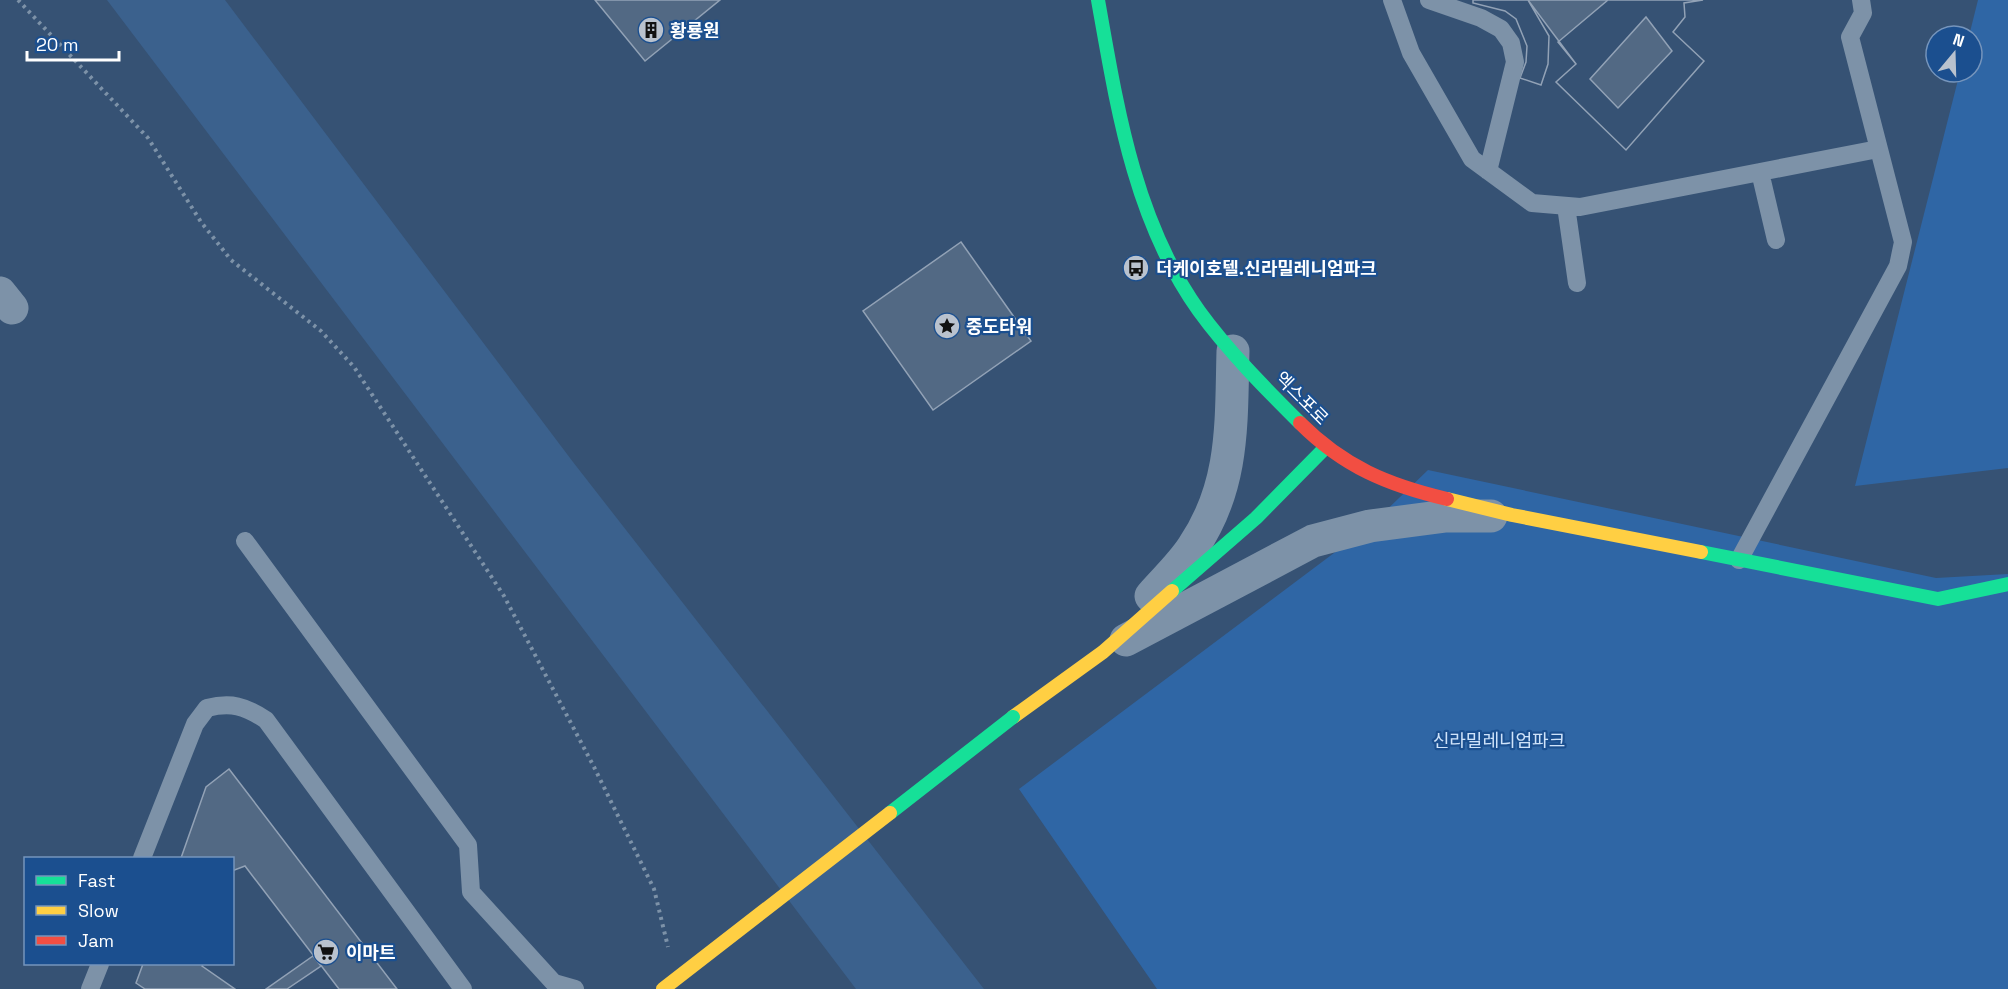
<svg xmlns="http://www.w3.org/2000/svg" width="2008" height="989" font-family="'Space Grotesk','Noto Sans KR',sans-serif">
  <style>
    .green { fill: #2f66a5 }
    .water { fill: #3b618d }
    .building { fill: #526984; stroke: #92a2b6; stroke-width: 1.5; fill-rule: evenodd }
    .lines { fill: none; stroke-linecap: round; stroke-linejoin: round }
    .path { stroke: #7d92a8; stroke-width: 4; stroke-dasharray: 3 4.5; stroke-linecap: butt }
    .lane { stroke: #7d92a8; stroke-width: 18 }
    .street { stroke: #7d92a8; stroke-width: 33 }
    .fast { stroke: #16e098; stroke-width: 14 }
    .slow { stroke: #ffcf43; stroke-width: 14 }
    .jam { stroke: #f24e42; stroke-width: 14 }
    .fast-bridge { stroke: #16e098; stroke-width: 14 }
    .slow-bridge { stroke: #ffcf43; stroke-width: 14 }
    .labels { text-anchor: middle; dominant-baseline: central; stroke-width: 4.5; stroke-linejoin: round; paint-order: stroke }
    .poi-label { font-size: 18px; font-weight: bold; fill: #fff; stroke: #1b4f8f; text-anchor: start }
    .street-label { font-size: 18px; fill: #fff; stroke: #1b4f8f }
    .park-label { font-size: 18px; fill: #cfe3fa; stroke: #1b4f8f }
  </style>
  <rect width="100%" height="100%" fill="#365274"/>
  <path class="green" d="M 1978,0 L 2008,0 L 2008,468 L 1855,486 L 1960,72 L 1972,72 L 1972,36 L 1969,36 Z
    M 1428,470 L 1936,578 L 2008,574 L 2008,989 L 1157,989 L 1019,789 L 1370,526 Z"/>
  <path class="water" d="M 107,0 L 225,0 L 573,462 L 984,989 L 856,989 Z"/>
  <path class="building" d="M 595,0 L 720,0 L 645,61 Z
    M 1473,0 L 1528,0 L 1549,36 L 1548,64 L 1541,85 L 1520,78 L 1526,62 L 1527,46 L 1516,19 L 1505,11 L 1473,3 Z
    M 1473,0 L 1528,0 L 1549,36 L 1548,64 L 1541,85 L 1520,78 L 1526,62 L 1527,46 L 1516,19 L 1505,11 L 1473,3 Z
    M 1528,0 L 1703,0 L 1684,3 L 1685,17 L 1673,32 L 1704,61 L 1626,150 L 1556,82 L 1576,64 Z
    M 1608,0 L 1703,0 L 1684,3 L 1685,17 L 1673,32 L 1704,61 L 1626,150 L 1556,82 L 1576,64 L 1558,42 ZM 1646,17 L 1672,51 L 1618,108 L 1590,79 Z
    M 961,242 L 1031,341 L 933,410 L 863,311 Z
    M 229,769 L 397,989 L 339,989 L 245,866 L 232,871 L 232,858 L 181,858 L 206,787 Z
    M 313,956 L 321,966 L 287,989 L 266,989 Z
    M 143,964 L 203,964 L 202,966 L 235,989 L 145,989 L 136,983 Z"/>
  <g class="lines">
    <path class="path" d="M 18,0 L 148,138 L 201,222 L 231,260 L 321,331 L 354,367 L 504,596 L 593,765 L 654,889 L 668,947"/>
    <path class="lane" d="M 1392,0 L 1411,53 L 1472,159 L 1532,203 L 1580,207 L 1878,149
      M 1429,0 L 1481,18 L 1501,29 L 1511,43 L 1515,62 L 1488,171
      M 1760,172 L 1776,240
      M 1566,206 L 1577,283
      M 245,541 L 468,845 L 471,892 L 554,983 L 575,989
      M 1739,560 L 1898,266 L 1903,242 L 1850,37 L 1863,13 L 1861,0
      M 142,858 L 195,724 L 207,708 C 231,702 245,706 266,720 L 463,989
      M 90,989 L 100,964"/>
    <path class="street" d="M 0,293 L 12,308
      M 1151,596 C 1165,580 1182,564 1193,547 C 1235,485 1231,422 1233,351
      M 1126,640 L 1313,541 L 1370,526 L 1446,516 L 1491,516"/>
    <path class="fast" d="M 1098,0 C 1117,107 1134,220 1199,311 C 1228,351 1265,388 1300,423
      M 1701,552 L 1938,599 L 2008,584
      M 1172,591 L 1256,518 L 1325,448"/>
    <path class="slow" d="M 1447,499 L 1512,515 L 1701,552
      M 1013,717 L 1103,652 L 1172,591"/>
    <path class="jam" d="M 1300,423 C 1344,467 1388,485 1447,499"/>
    <path class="fast-bridge" d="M 890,813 L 1013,717"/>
    <path class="slow-bridge" d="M 663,989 L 890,813"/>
  </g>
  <defs>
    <g id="building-disc" transform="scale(1.35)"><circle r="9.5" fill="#b9c2ce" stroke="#1b4f8f"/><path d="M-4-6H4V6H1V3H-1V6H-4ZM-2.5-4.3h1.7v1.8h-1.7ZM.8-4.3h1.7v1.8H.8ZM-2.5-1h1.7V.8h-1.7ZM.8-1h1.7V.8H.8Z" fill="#111"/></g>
    <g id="bus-disc" transform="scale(1.35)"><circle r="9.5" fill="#b9c2ce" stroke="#1b4f8f"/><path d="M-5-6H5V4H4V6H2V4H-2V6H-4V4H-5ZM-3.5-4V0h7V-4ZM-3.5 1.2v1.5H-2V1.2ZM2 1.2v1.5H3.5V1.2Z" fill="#111"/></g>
    <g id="sight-disc" transform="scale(1.35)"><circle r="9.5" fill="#b9c2ce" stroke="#1b4f8f"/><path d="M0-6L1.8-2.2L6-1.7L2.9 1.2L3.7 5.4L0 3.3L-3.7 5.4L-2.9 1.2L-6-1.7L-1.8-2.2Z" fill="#111"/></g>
    <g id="supermarket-disc" transform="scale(1.35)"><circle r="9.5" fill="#b9c2ce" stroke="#1b4f8f"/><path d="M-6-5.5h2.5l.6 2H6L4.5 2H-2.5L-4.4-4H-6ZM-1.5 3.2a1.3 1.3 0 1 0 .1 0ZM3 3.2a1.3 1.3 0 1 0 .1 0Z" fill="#111"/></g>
  </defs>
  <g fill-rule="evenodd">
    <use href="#building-disc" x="651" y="30"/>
    <use href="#bus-disc" x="1136" y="268"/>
    <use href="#sight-disc" x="947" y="326"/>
    <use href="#supermarket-disc" x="326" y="952"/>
  </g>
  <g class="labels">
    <g class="poi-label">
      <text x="670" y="30">황룡원</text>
      <text x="1156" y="268">더케이호텔.신라밀레니엄파크</text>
      <text x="966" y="326">중도타워</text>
      <text x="346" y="952">이마트</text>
    </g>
    <g class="street-label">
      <text transform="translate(1302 398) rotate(45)">엑스포로</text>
    </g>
    <g class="park-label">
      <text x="1499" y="740">신라밀레니엄파크</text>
    </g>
  </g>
  <rect x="24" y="857" width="210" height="108" fill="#1b4f8f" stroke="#7695bc" stroke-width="1.5"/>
  <rect x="36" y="876" width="30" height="9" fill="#16e098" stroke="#7695bc" stroke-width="1.5"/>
  <text x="78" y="887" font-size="18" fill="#ffffff">Fast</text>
  <rect x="36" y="906" width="30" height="9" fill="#ffcf43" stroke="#7695bc" stroke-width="1.5"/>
  <text x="78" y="917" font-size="18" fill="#ffffff">Slow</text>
  <rect x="36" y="936" width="30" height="9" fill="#f24e42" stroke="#7695bc" stroke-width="1.5"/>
  <text x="78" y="947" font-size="18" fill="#ffffff">Jam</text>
  <g transform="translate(1954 54) rotate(19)"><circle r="28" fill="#1b4f8f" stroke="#7695bc" stroke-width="1.5"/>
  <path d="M0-4.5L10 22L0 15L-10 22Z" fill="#b9c2ce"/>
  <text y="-9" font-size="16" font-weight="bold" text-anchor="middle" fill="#ffffff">N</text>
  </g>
  <path d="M27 51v9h92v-9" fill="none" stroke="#ffffff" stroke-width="3"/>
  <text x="36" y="51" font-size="18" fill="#ffffff" stroke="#1b4f8f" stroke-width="4.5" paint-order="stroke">20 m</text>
</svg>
